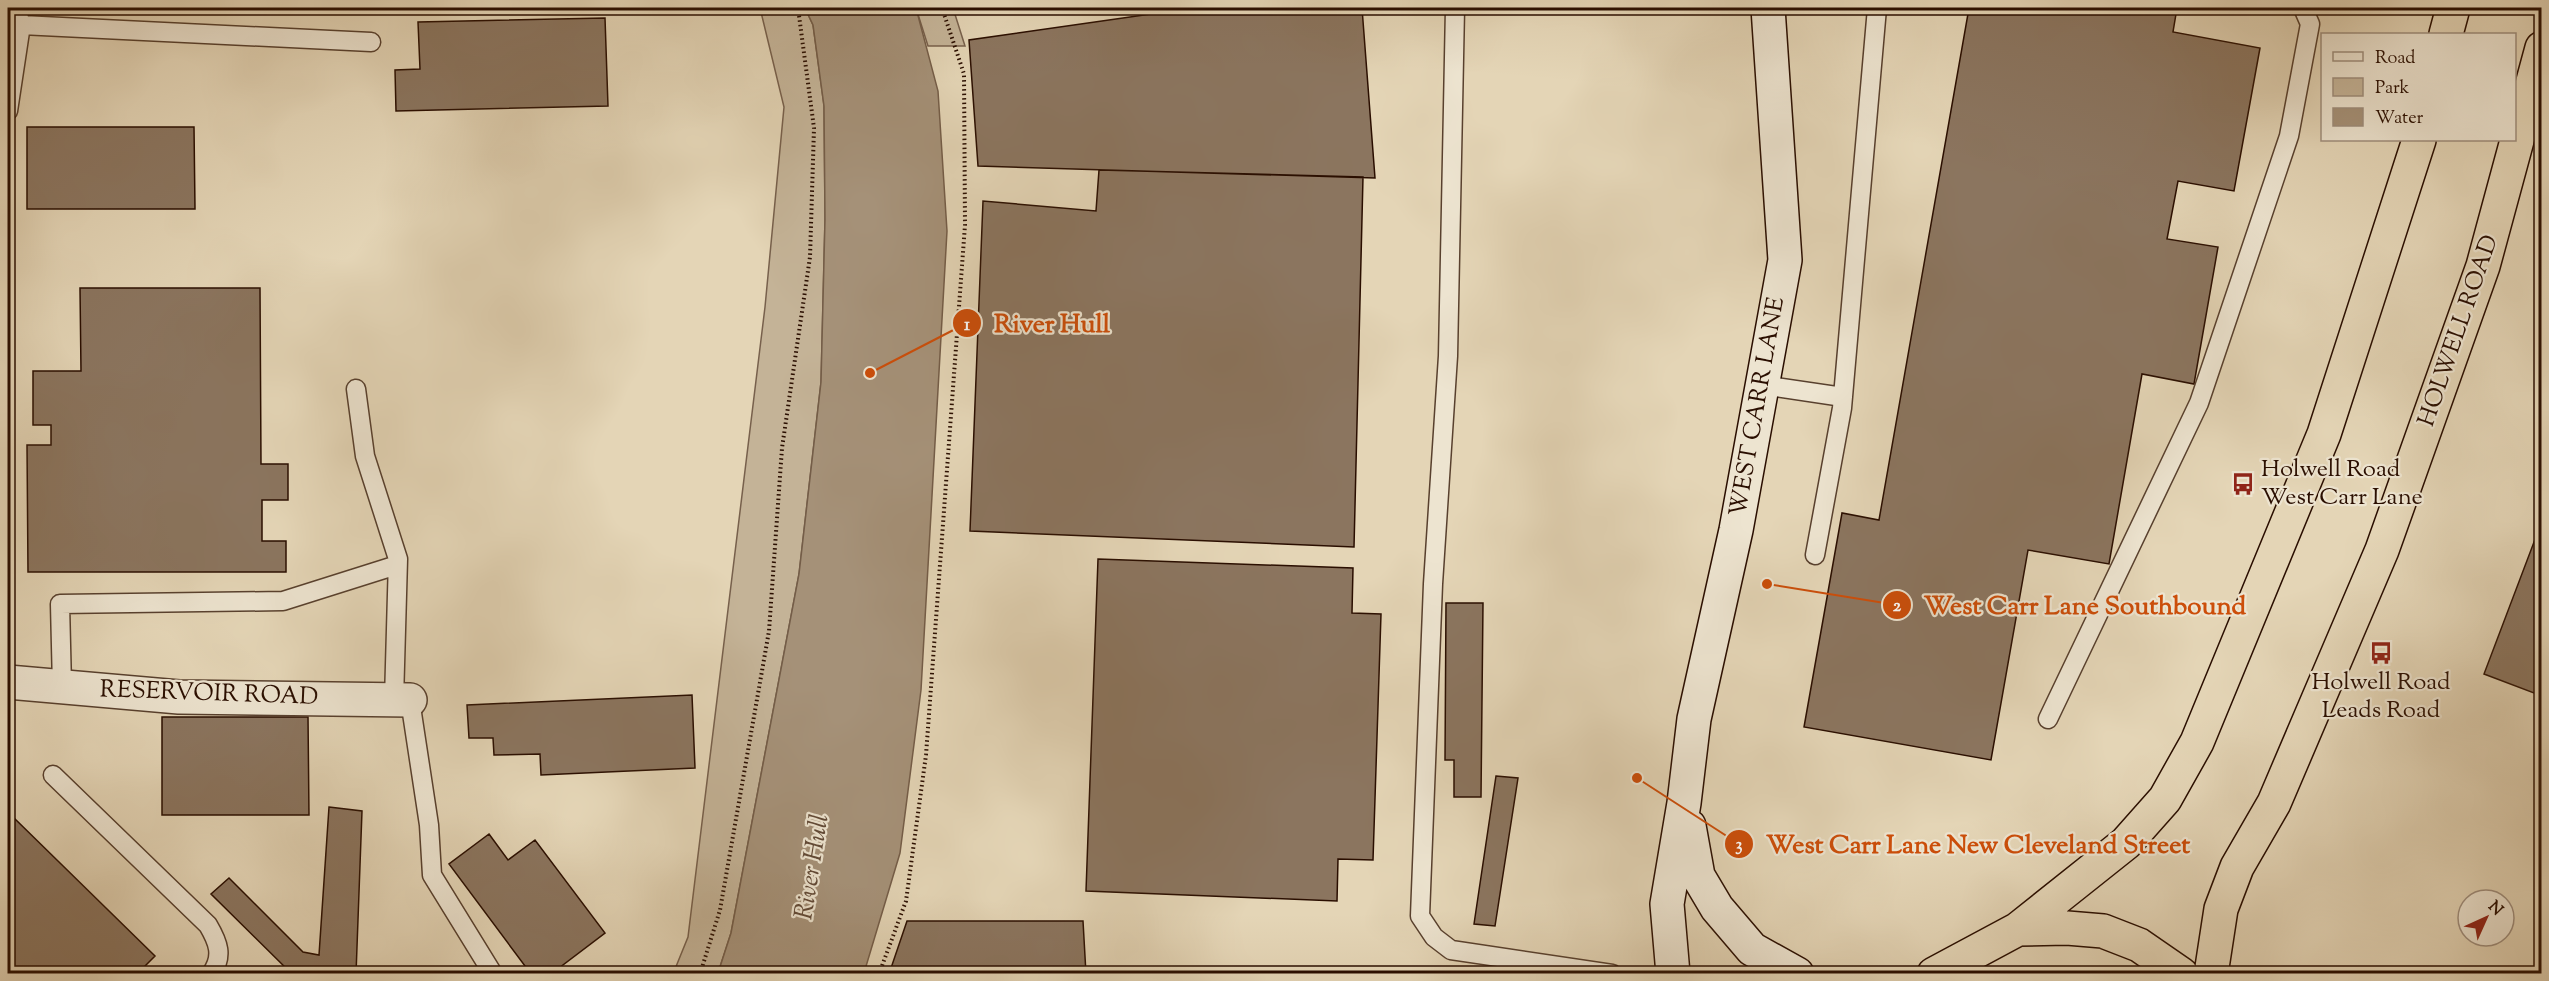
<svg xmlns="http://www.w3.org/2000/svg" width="2549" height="981" font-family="'Sorts Mill Goudy',serif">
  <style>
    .green { fill: #c4b397; stroke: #77604c; stroke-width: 1.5 }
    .water { fill: #a59178; stroke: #745d48; stroke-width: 1.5 }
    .building { fill: #8b755f; stroke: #2a0e00; stroke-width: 1.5 }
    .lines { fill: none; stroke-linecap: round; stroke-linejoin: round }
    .lane-casing { stroke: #58402e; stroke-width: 21 }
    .street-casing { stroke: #58402e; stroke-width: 36 }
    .secondary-casing { stroke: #2a0e00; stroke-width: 36 }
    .highway-casing { stroke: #2a0e00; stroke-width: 36 }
    .path { stroke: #2a0e00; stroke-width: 4; stroke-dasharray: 1.5 3; stroke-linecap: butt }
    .lane { stroke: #ede4d0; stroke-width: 18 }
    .street { stroke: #ede4d0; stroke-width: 33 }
    .secondary { stroke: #ede4d0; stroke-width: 33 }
    .highway { stroke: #e4d5b6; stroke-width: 33 }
    .labels { text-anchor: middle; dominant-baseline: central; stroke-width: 4.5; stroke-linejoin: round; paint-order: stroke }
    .street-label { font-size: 24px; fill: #2a0e00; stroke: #ede4d0 }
    .poi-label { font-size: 24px; fill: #2a0e00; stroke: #ede4d0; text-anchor: start }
    .water-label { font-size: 26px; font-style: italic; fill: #614936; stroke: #ede4d0 }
    .leader { fill: none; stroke: #cc4e0a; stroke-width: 2 }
    .callout-dot { fill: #cc4e0a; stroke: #ede4d0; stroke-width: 2 }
    .mark-label { font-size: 18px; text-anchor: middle; font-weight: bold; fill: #fff }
    .callout-label { font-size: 26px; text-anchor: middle; font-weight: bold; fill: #cc4e0a; stroke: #ede4d0; stroke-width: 4.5; stroke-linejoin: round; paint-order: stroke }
  </style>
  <rect width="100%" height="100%" fill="#e4d5b6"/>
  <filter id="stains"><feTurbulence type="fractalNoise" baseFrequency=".00333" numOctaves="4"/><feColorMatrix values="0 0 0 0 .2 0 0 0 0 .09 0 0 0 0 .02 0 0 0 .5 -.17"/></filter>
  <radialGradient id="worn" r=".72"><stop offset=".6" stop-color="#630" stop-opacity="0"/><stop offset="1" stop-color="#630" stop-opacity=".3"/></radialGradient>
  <path class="green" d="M 760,8 L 805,8 L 813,25 L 824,106 L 825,219 L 821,382 L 799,574 L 731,933 L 718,973 L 673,974 L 688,937 L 765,307 L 784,107 Z
    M 916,8 L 953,8 L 965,46 L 928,46 Z
    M 2078,967 L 2096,973 L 2026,973 Z"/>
  <path class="water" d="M 805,8 L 916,8 L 938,91 L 947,231 L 921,690 L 900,853 L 864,973 L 718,973 L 731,933 L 799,574 L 821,382 L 825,219 L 824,106 L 813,25 Z"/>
  <path class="building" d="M 1193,8 L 1362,8 L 1375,178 L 978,166 L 969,40 Z
    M 1969,8 L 2177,8 L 2173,32 L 2260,48 L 2234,191 L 2178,181 L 2167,239 L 2218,247 L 2194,384 L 2142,374 L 2109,564 L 2028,550 L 1991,760 L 1804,727 L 1842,513 L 1879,520 Z
    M 605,18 L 608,106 L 396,111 L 395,70 L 420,69 L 418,22 Z
    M 27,127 L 194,127 L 195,209 L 27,209 Z
    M 1099,170 L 1363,177 L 1354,547 L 970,531 L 983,201 L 1096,211 Z
    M 80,288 L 260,288 L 261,464 L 288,464 L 288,500 L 262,500 L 262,541 L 286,541 L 286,572 L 28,572 L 27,445 L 51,445 L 51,425 L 33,425 L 33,371 L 81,371 Z
    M 2542,521 L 2542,696 L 2484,674 Z
    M 1098,559 L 1353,568 L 1352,613 L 1381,614 L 1373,860 L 1338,859 L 1337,901 L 1086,891 Z
    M 1446,603 L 1483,603 L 1481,797 L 1454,797 L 1454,760 L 1445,760 Z
    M 692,695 L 695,768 L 541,775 L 540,754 L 494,755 L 493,738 L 469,738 L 467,705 Z
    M 162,717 L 308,717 L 309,815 L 162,815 Z
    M 1496,776 L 1518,778 L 1495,926 L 1474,924 Z
    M 329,807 L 362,811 L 356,974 L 292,974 L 211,894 L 229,878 L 303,952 L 319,955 Z
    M 12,816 L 155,956 L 137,974 L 8,974 L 8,820 Z
    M 489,834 L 508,860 L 535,840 L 605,933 L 551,974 L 531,974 L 449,864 Z
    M 907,921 L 1083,921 L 1086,974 L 889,974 Z"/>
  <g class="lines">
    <g class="lane-casing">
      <path id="lane" d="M 16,8 L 21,25
        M 1455,8 L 1448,356 L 1433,584 L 1420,916 L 1434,937 L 1451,950 L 1612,974
        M 8,111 L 21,25 L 371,42
        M 1762,385 L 1843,397
        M 356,389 L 365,456 L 398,559 L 394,700
        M 1815,555 L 1842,408 L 1877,8
        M 62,687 L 60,604 L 283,601 L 397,565
        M 410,700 L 429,825 L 432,875 L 493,974
        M 2048,719 L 2199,403 L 2289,136 L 2310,24 L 2303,8
        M 53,775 L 208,925 C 218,942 224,956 211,974"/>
    </g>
    <g class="street-casing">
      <path id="street" d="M 8,682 L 179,697 L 410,700"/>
    </g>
    <g class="secondary-casing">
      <path id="secondary" d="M 1689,826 L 1698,876 L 1717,908 L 1752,949 L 1797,974
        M 1673,974 L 1667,904 L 1684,803 L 1694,719 L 1736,530 L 1785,260 L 1768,8"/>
    </g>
    <g class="highway-casing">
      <path id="highway" d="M 2446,34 L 2453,8
        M 2018,929 L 2126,843 L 2165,799 L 2197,742 L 2324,434 L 2419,140
        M 1934,974 L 2018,929 L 2067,928 L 2103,931 L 2139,945 L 2181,974
        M 2211,974 L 2221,909 L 2237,867 L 2274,803 L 2382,550 L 2483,266 L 2542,48"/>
    </g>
    <path class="path" d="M 700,974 L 720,910 L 769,631 L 782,448 L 810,257 L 814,128 L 798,8
      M 879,974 L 906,901 L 926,755 L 965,225 L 964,74 L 942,8"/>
    <use href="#lane" class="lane"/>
    <use href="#street" class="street"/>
    <use href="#secondary" class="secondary"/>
    <use href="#highway" class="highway"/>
  </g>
  <defs>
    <g id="bus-bare" transform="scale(1.8)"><path d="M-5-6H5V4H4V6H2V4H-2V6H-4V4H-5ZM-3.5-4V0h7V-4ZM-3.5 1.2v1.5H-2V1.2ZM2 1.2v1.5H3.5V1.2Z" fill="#8f2418" stroke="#ede4d0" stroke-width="2.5" paint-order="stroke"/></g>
  </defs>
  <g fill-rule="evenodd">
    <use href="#bus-bare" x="2243" y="484"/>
    <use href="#bus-bare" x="2381" y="653"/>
  </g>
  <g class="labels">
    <g class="street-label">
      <text transform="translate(2459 331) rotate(-71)">HOLWELL ROAD</text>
      <text transform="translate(1758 407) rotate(-80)">WEST CARR LANE</text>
      <text transform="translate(209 694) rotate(2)">RESERVOIR ROAD</text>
    </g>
    <g class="poi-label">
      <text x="2261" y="470">Holwell Road<tspan x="2261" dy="28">West Carr Lane</tspan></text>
      <text x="2381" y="683" text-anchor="middle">Holwell Road<tspan x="2381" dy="28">Leads Road</tspan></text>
    </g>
    <g class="water-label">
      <text transform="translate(813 867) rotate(-81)">River Hull</text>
    </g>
  </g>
  <path class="leader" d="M870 373L967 323M1767 584L1897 605M1637 778L1739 844"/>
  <g class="callout-dot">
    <circle cx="870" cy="373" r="6"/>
    <circle cx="1767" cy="584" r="6"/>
    <circle cx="1637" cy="778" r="6"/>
    <circle cx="967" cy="323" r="15"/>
    <circle cx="1897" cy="605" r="15"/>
    <circle cx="1739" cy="844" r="15"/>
  </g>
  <g class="mark-label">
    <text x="967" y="330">1</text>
    <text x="1897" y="611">2</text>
    <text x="1739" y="850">3</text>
  </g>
  <g class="callout-label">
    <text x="1052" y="332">River Hull</text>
    <text x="2085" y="614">West Carr Lane Southbound</text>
    <text x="1978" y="853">West Carr Lane New Cleveland Street</text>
  </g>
  <rect width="2549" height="981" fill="none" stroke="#e4d5b6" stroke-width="30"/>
  <rect x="9" y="9" width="2531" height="963" fill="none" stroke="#2a0e00" stroke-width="3"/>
  <rect x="15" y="15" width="2519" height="951" fill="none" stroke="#2a0e00" stroke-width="1.5"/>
  <rect x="2321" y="33" width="195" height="108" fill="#ede4d0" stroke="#9f8e7d" stroke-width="1.5"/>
  <rect x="2333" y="52" width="30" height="9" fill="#ede4d0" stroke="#9f8e7d" stroke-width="1.5"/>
  <text x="2375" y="63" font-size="18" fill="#2a0e00">Road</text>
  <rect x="2333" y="78" width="30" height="18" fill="#c4b397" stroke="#9f8e7d" stroke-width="1.5"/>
  <text x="2375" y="93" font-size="18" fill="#2a0e00">Park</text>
  <rect x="2333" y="108" width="30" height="18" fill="#a59178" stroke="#9f8e7d" stroke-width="1.5"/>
  <text x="2375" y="123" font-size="18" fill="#2a0e00">Water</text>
  <g transform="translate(2486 918) rotate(45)"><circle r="28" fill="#ede4d0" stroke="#9f8e7d" stroke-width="1.5"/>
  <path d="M0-4.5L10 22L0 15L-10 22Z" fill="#8f2418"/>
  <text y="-9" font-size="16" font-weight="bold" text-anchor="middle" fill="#2a0e00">N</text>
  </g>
  <rect width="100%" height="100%" filter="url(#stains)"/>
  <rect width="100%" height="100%" fill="url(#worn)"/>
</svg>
